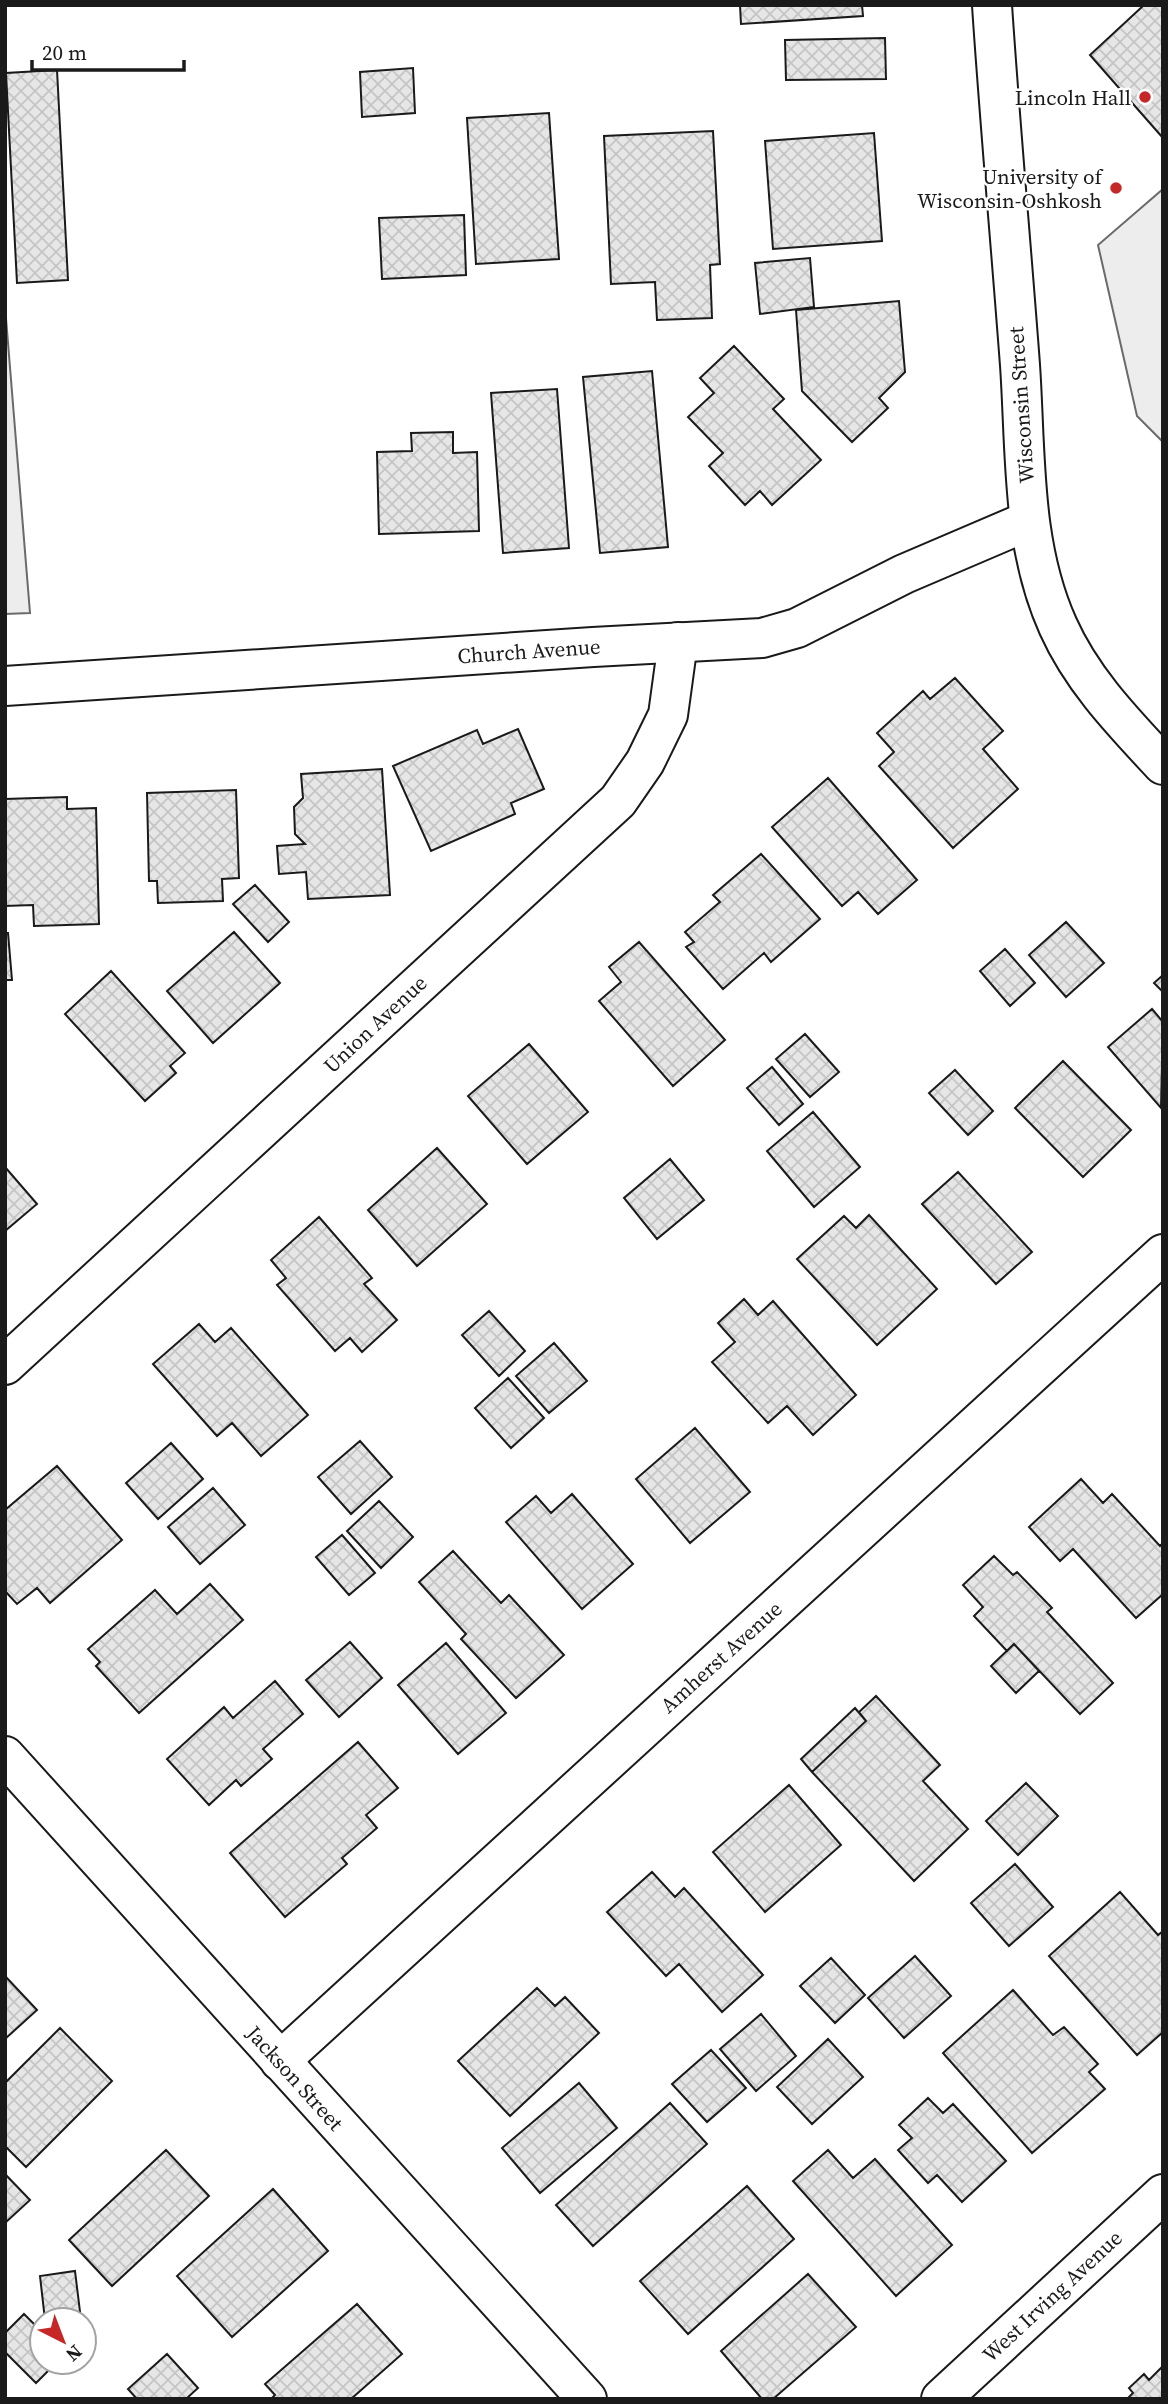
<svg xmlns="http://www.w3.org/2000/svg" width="1168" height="2404" font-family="'Source Serif 4',serif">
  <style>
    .parking { fill: #ededed; stroke: #6a6a6a; stroke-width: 2 }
    .building { fill: url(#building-cross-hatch); stroke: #1a1a1a; stroke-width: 2 }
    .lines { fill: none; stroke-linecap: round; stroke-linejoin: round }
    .street-casing { stroke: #1a1a1a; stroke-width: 42 }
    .secondary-casing { stroke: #1a1a1a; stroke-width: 42 }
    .primary-casing { stroke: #1a1a1a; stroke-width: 42 }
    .street { stroke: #fff; stroke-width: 38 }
    .secondary { stroke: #fff; stroke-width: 38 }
    .primary { stroke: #fff; stroke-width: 38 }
    .poi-dot { fill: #c62828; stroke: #fff; stroke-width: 2.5 }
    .labels { text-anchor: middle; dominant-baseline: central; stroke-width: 5; stroke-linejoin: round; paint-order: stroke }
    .poi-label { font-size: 21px; fill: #1a1a1a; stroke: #fff; text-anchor: end }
    .street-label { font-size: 21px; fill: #1a1a1a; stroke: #fff }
  </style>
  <defs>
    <pattern id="building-cross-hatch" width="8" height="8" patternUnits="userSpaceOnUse" patternTransform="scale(1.75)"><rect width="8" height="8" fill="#e6e6e6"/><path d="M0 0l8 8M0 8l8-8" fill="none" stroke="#c5c5c5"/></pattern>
  </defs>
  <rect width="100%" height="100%" fill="#fff"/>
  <path class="parking" d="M 1163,189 L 1163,442 L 1137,416 L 1098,245 Z
    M 5,306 L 30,613 L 5,614 Z"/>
  <path class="building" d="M 740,5 L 862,5 L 863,16 L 741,24 Z
    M 1144,5 L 1163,5 L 1163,138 L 1090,55 Z
    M 885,38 L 886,79 L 786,80 L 785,40 Z
    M 413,68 L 415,113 L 362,117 L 360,72 Z
    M 57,70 L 68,280 L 17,283 L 6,73 Z
    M 549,113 L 559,259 L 476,264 L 467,118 Z
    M 713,131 L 720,264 L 710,265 L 712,318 L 657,320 L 655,282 L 611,284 L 604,136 Z
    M 874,133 L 882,241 L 773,249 L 765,141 Z
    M 464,215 L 466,275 L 382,279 L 379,218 Z
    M 810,258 L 814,307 L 760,314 L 755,263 Z
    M 899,301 L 905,372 L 879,398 L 888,408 L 852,442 L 802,391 L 796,310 Z
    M 734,346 L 784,399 L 773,409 L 821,460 L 772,505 L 760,491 L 745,505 L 709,466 L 723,453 L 688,417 L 714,393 L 700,378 Z
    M 652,371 L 668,547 L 600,553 L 583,377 Z
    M 557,389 L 569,548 L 503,553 L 491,393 Z
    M 453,432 L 453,453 L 477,452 L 479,531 L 379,534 L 377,452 L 412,451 L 411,433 Z
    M 955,678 L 1003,731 L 983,749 L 1018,789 L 953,848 L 879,766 L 894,752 L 877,733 L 923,691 L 930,699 Z
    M 518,729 L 544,789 L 511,803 L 515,814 L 431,851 L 393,766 L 477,730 L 483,744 Z
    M 382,769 L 390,895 L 308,899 L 306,872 L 279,874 L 277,846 L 305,844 L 295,834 L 294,807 L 303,798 L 301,774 Z
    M 828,778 L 917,880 L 878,914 L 858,892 L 842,906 L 772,827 Z
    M 236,790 L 239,878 L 222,879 L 223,901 L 158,903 L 157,881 L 149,881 L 147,793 Z
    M 67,797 L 67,809 L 96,808 L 99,924 L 34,926 L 33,905 L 5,906 L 5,799 Z
    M 761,854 L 820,919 L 771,962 L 764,953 L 723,989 L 686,947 L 694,942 L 685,932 L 720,902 L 713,895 Z
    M 255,885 L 289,922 L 268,942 L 233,904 Z
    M 1066,922 L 1104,963 L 1066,997 L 1029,955 Z
    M 234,932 L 280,983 L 213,1043 L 167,991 Z
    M 5,933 L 8,933 L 12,980 L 5,980 Z
    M 639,942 L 725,1040 L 673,1086 L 599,1001 L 621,982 L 609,967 Z
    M 1005,949 L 1035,983 L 1010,1006 L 980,971 Z
    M 111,971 L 185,1053 L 170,1066 L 176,1073 L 145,1101 L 65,1014 Z
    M 1163,975 L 1163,992 L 1154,983 Z
    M 1152,1009 L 1163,1022 L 1161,1108 L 1108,1047 Z
    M 805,1034 L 839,1072 L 810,1097 L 776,1059 Z
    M 529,1044 L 588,1112 L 527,1164 L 468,1096 Z
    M 1063,1061 L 1131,1130 L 1083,1177 L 1015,1108 Z
    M 772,1067 L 803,1104 L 779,1125 L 747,1088 Z
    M 955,1070 L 993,1111 L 968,1135 L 929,1093 Z
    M 813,1112 L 860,1167 L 814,1207 L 767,1151 Z
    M 437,1148 L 487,1204 L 417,1266 L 368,1210 Z
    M 670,1159 L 704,1200 L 657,1239 L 624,1198 Z
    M 5,1167 L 37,1204 L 5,1231 Z
    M 958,1172 L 1032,1252 L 996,1284 L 922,1204 Z
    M 869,1215 L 937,1289 L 877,1345 L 797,1259 L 844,1216 L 856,1228 Z
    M 319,1217 L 372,1278 L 364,1284 L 397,1320 L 362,1352 L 350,1338 L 335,1351 L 277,1285 L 286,1278 L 271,1260 Z
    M 744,1299 L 758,1315 L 773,1301 L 856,1395 L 813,1435 L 787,1406 L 768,1423 L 712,1362 L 735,1342 L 718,1323 Z
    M 489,1311 L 525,1351 L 499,1376 L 462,1335 Z
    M 199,1324 L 215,1342 L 231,1328 L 308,1415 L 261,1456 L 232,1423 L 217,1436 L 153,1364 Z
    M 554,1343 L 587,1381 L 549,1413 L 516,1376 Z
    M 508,1378 L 544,1418 L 511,1448 L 475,1408 Z
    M 695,1428 L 750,1492 L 690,1543 L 636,1479 Z
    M 360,1441 L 392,1477 L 351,1514 L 318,1477 Z
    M 171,1443 L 203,1479 L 158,1519 L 126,1483 Z
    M 57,1466 L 122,1540 L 50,1603 L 37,1588 L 17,1604 L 5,1591 L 5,1510 Z
    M 1081,1479 L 1103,1503 L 1112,1494 L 1160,1546 L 1163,1543 L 1163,1594 L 1136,1618 L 1073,1549 L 1060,1561 L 1029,1527 Z
    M 213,1488 L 245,1525 L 200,1564 L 168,1527 Z
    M 572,1494 L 633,1564 L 582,1609 L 506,1522 L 536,1496 L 551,1513 Z
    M 379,1501 L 413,1537 L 381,1568 L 347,1531 Z
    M 342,1535 L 375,1573 L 349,1595 L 316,1557 Z
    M 453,1551 L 501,1603 L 509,1595 L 564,1655 L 516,1698 L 461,1639 L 466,1634 L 419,1582 Z
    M 994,1556 L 1013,1575 L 1017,1572 L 1052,1608 L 1047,1612 L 1113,1683 L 1080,1714 L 1014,1644 L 1007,1651 L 974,1616 L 983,1607 L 963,1585 Z
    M 210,1584 L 243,1620 L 139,1713 L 96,1666 L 100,1662 L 88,1649 L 155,1590 L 177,1614 Z
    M 350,1642 L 382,1678 L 339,1717 L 306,1680 Z
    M 446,1643 L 506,1713 L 458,1754 L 398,1685 Z
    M 1014,1644 L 1039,1671 L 1016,1693 L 991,1666 Z
    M 275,1681 L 303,1714 L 263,1749 L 272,1759 L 241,1786 L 236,1780 L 209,1805 L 167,1759 L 224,1707 L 233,1718 Z
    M 876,1696 L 940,1765 L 923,1781 L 968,1829 L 914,1881 L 812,1772 L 866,1721 L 859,1712 Z
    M 855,1708 L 866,1721 L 812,1772 L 801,1759 Z
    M 358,1742 L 398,1788 L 366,1815 L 377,1828 L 342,1858 L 347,1864 L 285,1917 L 230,1853 Z
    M 1026,1783 L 1058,1816 L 1018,1855 L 986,1821 Z
    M 789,1785 L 841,1845 L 765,1912 L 713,1852 Z
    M 1015,1864 L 1053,1907 L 1009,1946 L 971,1903 Z
    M 652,1872 L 675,1897 L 684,1888 L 763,1975 L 722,2012 L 679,1964 L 666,1976 L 607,1912 Z
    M 1120,1892 L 1158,1935 L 1163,1931 L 1163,2032 L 1137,2055 L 1049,1956 Z
    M 915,1956 L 951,1996 L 904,2038 L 868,1998 Z
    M 831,1958 L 865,1995 L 835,2023 L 800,1986 Z
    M 5,1976 L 37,2010 L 5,2039 Z
    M 537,1988 L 555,2006 L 565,1997 L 599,2033 L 510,2116 L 458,2061 Z
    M 1013,1990 L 1053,2035 L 1064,2027 L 1098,2064 L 1089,2072 L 1105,2089 L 1032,2153 L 943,2053 Z
    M 761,2014 L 796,2056 L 756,2091 L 720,2049 Z
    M 60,2028 L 112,2081 L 26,2167 L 5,2146 L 5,2083 Z
    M 828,2039 L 863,2077 L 812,2124 L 777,2087 Z
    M 711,2050 L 746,2088 L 707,2122 L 672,2084 Z
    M 579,2083 L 617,2128 L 540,2193 L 502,2148 Z
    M 928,2098 L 943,2113 L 953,2104 L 1006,2161 L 962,2202 L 937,2175 L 928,2183 L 898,2150 L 912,2138 L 899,2125 Z
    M 670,2103 L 707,2144 L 593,2246 L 556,2205 Z
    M 166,2150 L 209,2196 L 112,2286 L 69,2240 Z
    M 828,2150 L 853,2178 L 875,2159 L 952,2245 L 896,2296 L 793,2181 Z
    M 5,2174 L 30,2200 L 5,2223 Z
    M 747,2186 L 794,2239 L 688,2334 L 640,2281 Z
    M 273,2189 L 328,2251 L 232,2337 L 177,2276 Z
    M 75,2271 L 81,2320 L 45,2320 L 40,2276 Z
    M 808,2274 L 856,2327 L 773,2399 L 762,2399 L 721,2351 Z
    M 357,2304 L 402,2354 L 351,2399 L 271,2399 L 275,2395 L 265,2384 Z
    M 24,2314 L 42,2332 L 42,2362 L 57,2362 L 36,2383 L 5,2352 L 5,2333 Z
    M 167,2354 L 198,2388 L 186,2399 L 137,2399 L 128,2389 Z
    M 1163,2366 L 1163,2399 L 1127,2399 L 1133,2393 L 1129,2388 L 1144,2374 L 1149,2380 Z"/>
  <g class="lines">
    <g class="street-casing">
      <path id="street" d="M 5,1365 L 618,801 L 645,762 L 668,715 L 678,642
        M 280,2061 L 1163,1254"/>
    </g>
    <g class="secondary-casing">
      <path id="secondary" d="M 5,686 L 593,647 L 762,638 L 797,628 L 904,574 L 1028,521"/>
    </g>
    <g class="primary-casing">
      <path id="primary" d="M 992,5 C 1000,125 1011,245 1020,365 C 1026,453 1021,544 1058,626 C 1082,680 1123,722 1163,765
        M 5,1756 L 587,2399
        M 941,2399 L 1163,2194"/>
    </g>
    <use href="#street" class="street"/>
    <use href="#secondary" class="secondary"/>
    <use href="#primary" class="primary"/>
  </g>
  <g class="poi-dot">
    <circle cx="1145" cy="97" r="7"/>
    <circle cx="1116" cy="188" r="7"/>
  </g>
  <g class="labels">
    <g class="poi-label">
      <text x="1131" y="97">Lincoln Hall</text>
      <text x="1102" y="176">University of<tspan x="1102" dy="24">Wisconsin-Oshkosh</tspan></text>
    </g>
    <g class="street-label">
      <text transform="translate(1021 405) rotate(-94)">Wisconsin Street</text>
      <text transform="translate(529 651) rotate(-4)">Church Avenue</text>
      <text transform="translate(375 1024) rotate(-43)">Union Avenue</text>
      <text transform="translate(721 1657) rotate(-42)">Amherst Avenue</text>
      <text transform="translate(295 2078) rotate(48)">Jackson Street</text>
      <text transform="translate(1052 2296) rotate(-43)">West Irving Avenue</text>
    </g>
  </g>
  <rect width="1168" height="2404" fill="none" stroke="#1a1a1a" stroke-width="14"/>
  <g transform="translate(63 2341) rotate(138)"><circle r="33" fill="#ffffff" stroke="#a3a3a3" stroke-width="2"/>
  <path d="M0-5L12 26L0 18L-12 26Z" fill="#c62828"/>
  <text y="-10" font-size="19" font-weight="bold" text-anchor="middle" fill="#1a1a1a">N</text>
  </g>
  <path d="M32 60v10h152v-10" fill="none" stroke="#1a1a1a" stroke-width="3.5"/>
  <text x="42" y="60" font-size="21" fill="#1a1a1a" stroke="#ffffff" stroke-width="5" paint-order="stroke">20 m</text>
</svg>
